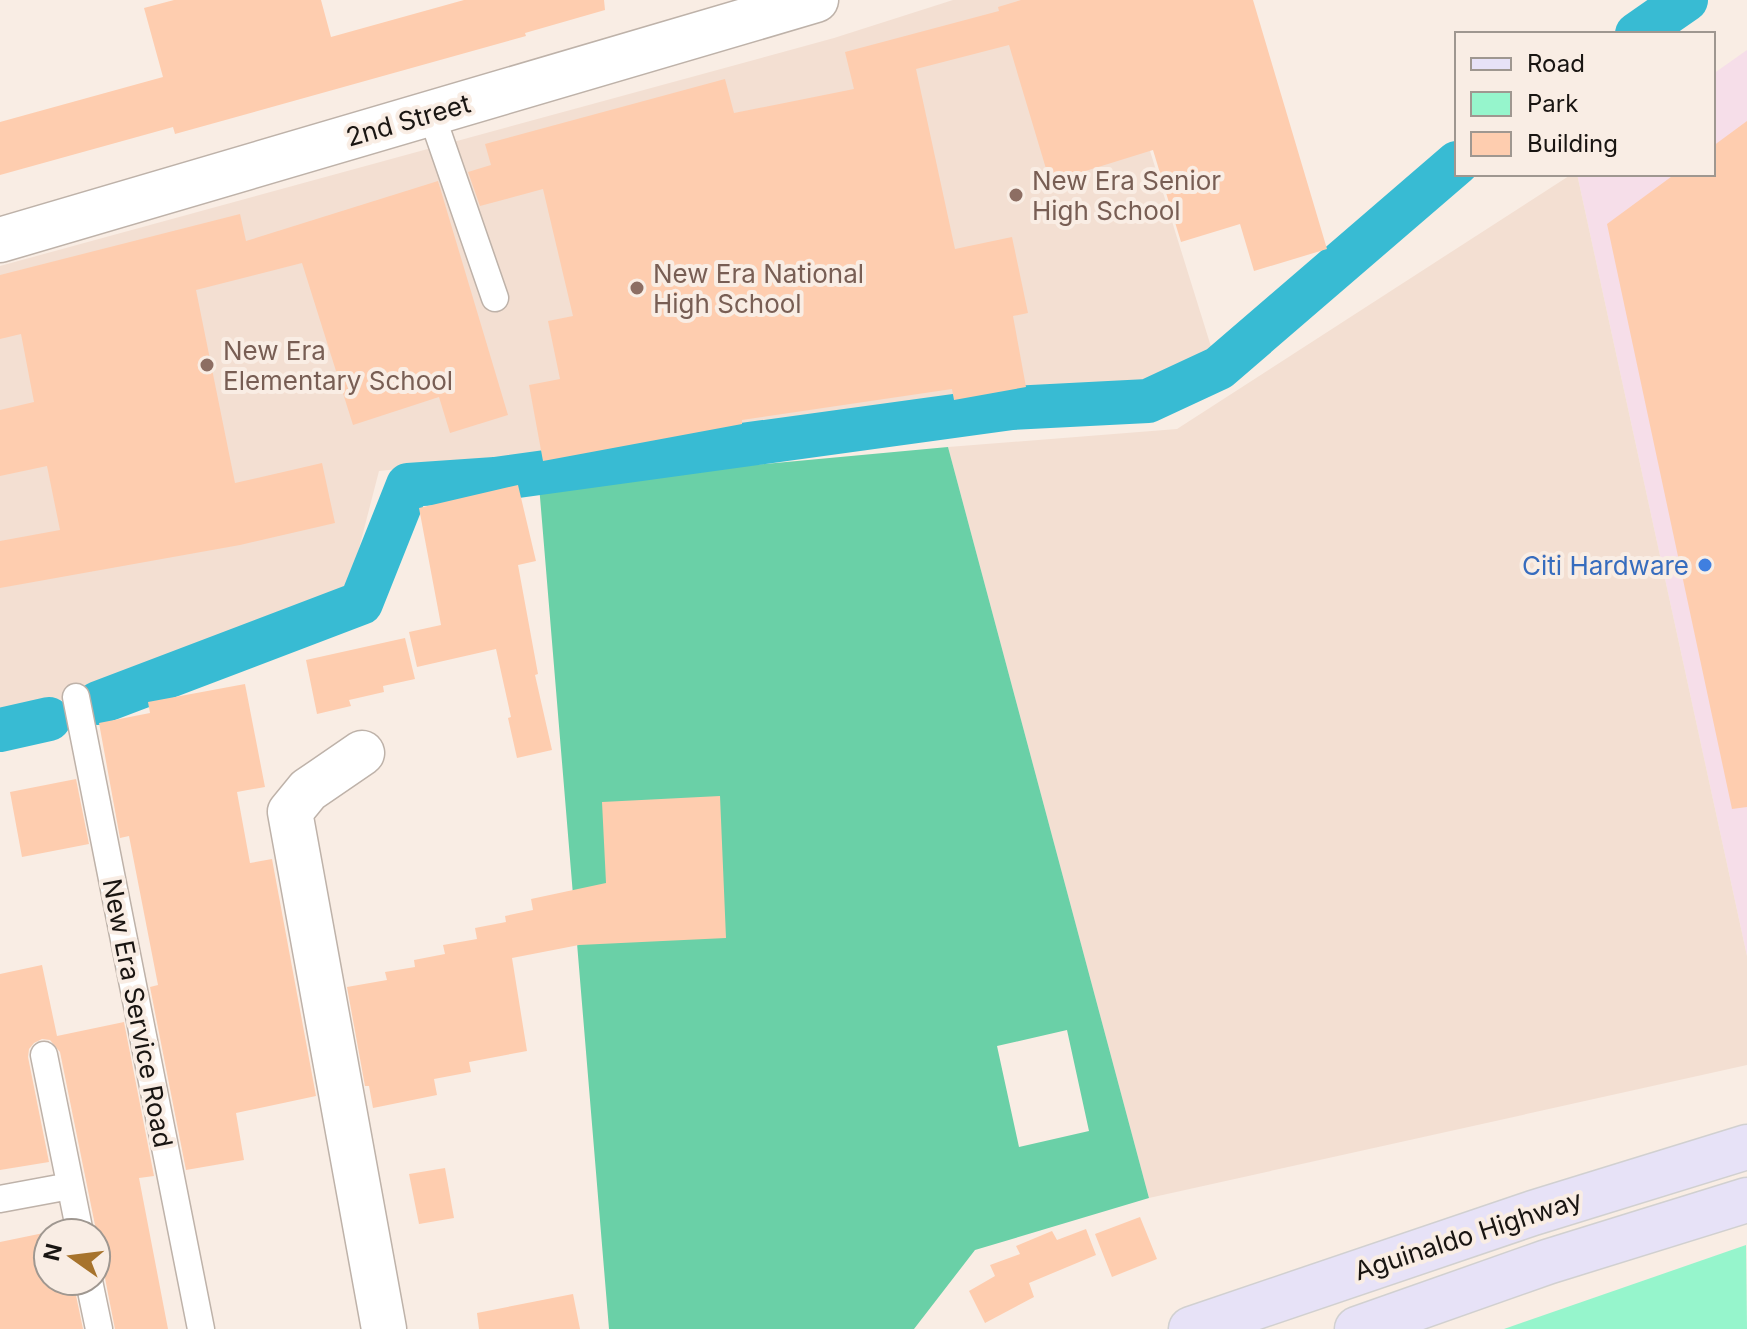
<svg xmlns="http://www.w3.org/2000/svg" width="1747" height="1329" font-family="Inter,sans-serif">
  <style>
    .commercial { fill: #f6dee9 }
    .built { fill: #f3dfd2 }
    .green { fill: #96f5cc }
    .forest { fill: #6ad0a7; fill-rule: evenodd }
    .lines { fill: none; stroke-linecap: round; stroke-linejoin: round }
    .canal { stroke: #38bbd3; stroke-width: 44 }
    .building { fill: #fecdaf }
    .service-casing { stroke: #beb2a9; stroke-width: 29 }
    .minor-casing { stroke: #beb2a9; stroke-width: 47 }
    .primary-casing { stroke: #d1d0d0; stroke-width: 47 }
    .service { stroke: #fff; stroke-width: 26 }
    .minor { stroke: #fff; stroke-width: 44 }
    .primary { stroke: #e7e2f7; stroke-width: 44 }
    .education-dot { fill: #8d6e63; stroke: #f9ede4; stroke-width: 3 }
    .shop-dot { fill: #3f7fe0; stroke: #f9ede4; stroke-width: 3 }
    .labels { text-anchor: middle; dominant-baseline: central; stroke-width: 8; stroke-linejoin: round; paint-order: stroke }
    .street-label { font-size: 26px; fill: #191512; stroke: #f9ede4 }
    .education-label { font-size: 26px; fill: #785e54; stroke: #f9ede4; text-anchor: start }
    .shop-label { font-size: 26px; fill: #366cbe; stroke: #f9ede4; text-anchor: end }
  </style>
  <rect width="100%" height="100%" fill="#f9ede4"/>
  <path class="commercial" d="M 1747,50 L 1747,956 L 1577,174 L 1713,174 L 1713,74 Z"/>
  <path class="built" d="M 953,0 L 1103,0 L 1213,353 L 1143,386 L 911,406 L 743,424 L 543,461 L 447,464 L 379,471 L 349,587 L 76,697 L 0,715 L 0,266 L 834,38 Z
    M 1572,174 L 1577,174 L 1747,956 L 1747,1065 L 1149,1198 L 948,447 L 1177,429 Z"/>
  <path class="green" d="M 1746,1245 L 1747,1329 L 1504,1329 Z"/>
  <path class="forest" d="M 948,447 L 1149,1198 L 975,1250 L 914,1329 L 609,1329 L 539,485 ZM 1067,1030 L 1089,1131 L 1019,1147 L 997,1046 Z"/>
  <g class="lines">
    <path class="canal" d="M 1637,34 L 1686,0
      M 98,703 L 361,603 L 408,485 L 495,479 L 1012,408 L 1148,401 L 1219,368 L 1457,163
      M 0,730 L 49,719"/>
  </g>
  <path class="building" d="M 174,0 L 321,0 L 331,37 L 464,0 L 604,0 L 605,10 L 525,33 L 526,36 L 175,134 L 173,127 L 0,175 L 0,122 L 163,77 L 144,8 Z
    M 1021,0 L 1253,0 L 1327,249 L 1254,271 L 1240,224 L 1181,242 L 1153,150 L 1050,182 L 1009,45 L 916,69 L 955,249 L 1012,237 L 1028,313 L 1013,316 L 1026,387 L 954,400 L 952,389 L 742,420 L 742,424 L 543,461 L 529,385 L 560,379 L 548,321 L 573,316 L 543,189 L 480,206 L 468,172 L 491,165 L 485,144 L 725,79 L 734,113 L 854,89 L 845,52 L 999,11 L 998,7 Z
    M 1747,121 L 1747,807 L 1732,809 L 1607,224 L 1675,174 L 1713,174 L 1713,146 Z
    M 438,181 L 508,415 L 450,433 L 439,397 L 353,425 L 302,263 L 196,290 L 235,483 L 322,463 L 335,523 L 240,545 L 0,588 L 0,541 L 60,530 L 47,466 L 0,476 L 0,410 L 34,402 L 21,334 L 0,339 L 0,275 L 240,214 L 246,241 Z
    M 518,485 L 536,561 L 518,565 L 538,674 L 535,675 L 552,750 L 517,758 L 508,718 L 511,717 L 496,649 L 417,667 L 409,632 L 441,625 L 419,508 Z
    M 405,638 L 415,679 L 383,686 L 384,692 L 349,700 L 351,706 L 317,714 L 306,660 Z
    M 245,684 L 265,787 L 237,792 L 250,863 L 272,859 L 316,1096 L 236,1113 L 244,1160 L 186,1170 L 150,987 L 158,985 L 144,913 L 129,836 L 120,838 L 99,723 L 150,713 L 148,702 Z
    M 76,779 L 89,844 L 22,857 L 10,792 Z
    M 720,796 L 726,938 L 579,945 L 512,958 L 527,1051 L 469,1062 L 471,1072 L 434,1079 L 437,1095 L 373,1108 L 369,1086 L 365,1086 L 347,987 L 387,980 L 385,972 L 415,967 L 414,960 L 445,954 L 443,945 L 477,939 L 475,928 L 506,922 L 505,916 L 533,910 L 531,899 L 606,883 L 602,802 Z
    M 42,965 L 57,1036 L 124,1022 L 154,1176 L 139,1178 L 168,1329 L 115,1329 L 105,1278 L 96,1267 L 96,1230 L 60,1052 L 50,1040 L 42,1039 L 34,1043 L 29,1049 L 28,1057 L 49,1162 L 0,1170 L 0,974 Z
    M 445,1168 L 454,1218 L 419,1224 L 409,1174 Z
    M 1140,1217 L 1157,1259 L 1112,1277 L 1095,1234 Z
    M 63,1229 L 64,1233 L 48,1233 L 48,1281 L 73,1281 L 83,1329 L 0,1329 L 0,1242 Z
    M 1086,1229 L 1096,1255 L 1029,1283 L 1034,1297 L 985,1323 L 969,1291 L 995,1276 L 990,1265 L 1020,1254 L 1016,1246 L 1052,1231 L 1057,1240 Z
    M 573,1294 L 580,1329 L 479,1329 L 477,1313 Z"/>
  <g class="lines">
    <g class="service-casing">
      <path id="service" d="M 431,113 L 495,298
        M 76,697 L 201,1329
        M 44,1055 L 80,1233
        M 0,1199 L 70,1186
        M 89,1281 L 99,1329"/>
    </g>
    <g class="minor-casing">
      <path id="minor" d="M 0,240 L 816,0
        M 362,753 L 308,790 L 290,812 L 384,1329"/>
    </g>
    <g class="primary-casing">
      <path id="primary" d="M 1191,1329 L 1533,1213 L 1747,1147
        M 1357,1329 L 1547,1262 L 1747,1200"/>
    </g>
    <use href="#service" class="service"/>
    <use href="#minor" class="minor"/>
    <use href="#primary" class="primary"/>
  </g>
  <g class="education-dot">
    <circle cx="1016" cy="195" r="8"/>
    <circle cx="637" cy="288" r="8"/>
    <circle cx="207" cy="365" r="8"/>
  </g>
  <circle class="shop-dot" cx="1705" cy="565" r="8"/>
  <g class="labels">
    <g class="street-label">
      <text transform="translate(408 120) rotate(-16)">2nd Street</text>
      <text transform="translate(138 1013) rotate(79)">New Era Service Road</text>
      <text transform="translate(1468 1235) rotate(-18)">Aguinaldo Highway</text>
    </g>
    <g class="education-label">
      <text x="1032" y="180">New Era Senior<tspan x="1032" dy="30">High School</tspan></text>
      <text x="653" y="273">New Era National<tspan x="653" dy="30">High School</tspan></text>
      <text x="223" y="350">New Era<tspan x="223" dy="30">Elementary School</tspan></text>
    </g>
    <g class="shop-label">
      <text x="1689" y="565">Citi Hardware</text>
    </g>
  </g>
  <rect x="1455" y="32" width="260" height="144" fill="#f9ede4" stroke="#9f9790" stroke-width="2"/>
  <rect x="1471" y="58" width="40" height="12" fill="#e7e2f7" stroke="#9f9790" stroke-width="2"/>
  <text x="1527" y="72" font-size="24" fill="#191512">Road</text>
  <rect x="1471" y="92" width="40" height="24" fill="#96f5cc" stroke="#9f9790" stroke-width="2"/>
  <text x="1527" y="112" font-size="24" fill="#191512">Park</text>
  <rect x="1471" y="132" width="40" height="24" fill="#fecdaf" stroke="#9f9790" stroke-width="2"/>
  <text x="1527" y="152" font-size="24" fill="#191512">Building</text>
  <g transform="translate(72 1257) rotate(284)"><circle r="38" fill="#f9ede4" stroke="#9f9790" stroke-width="2"/>
  <path d="M0-6L14 30L0 20L-14 30Z" fill="#a7732c"/>
  <text y="-12" font-size="22" font-weight="bold" text-anchor="middle" fill="#191512">N</text>
  </g>
</svg>
